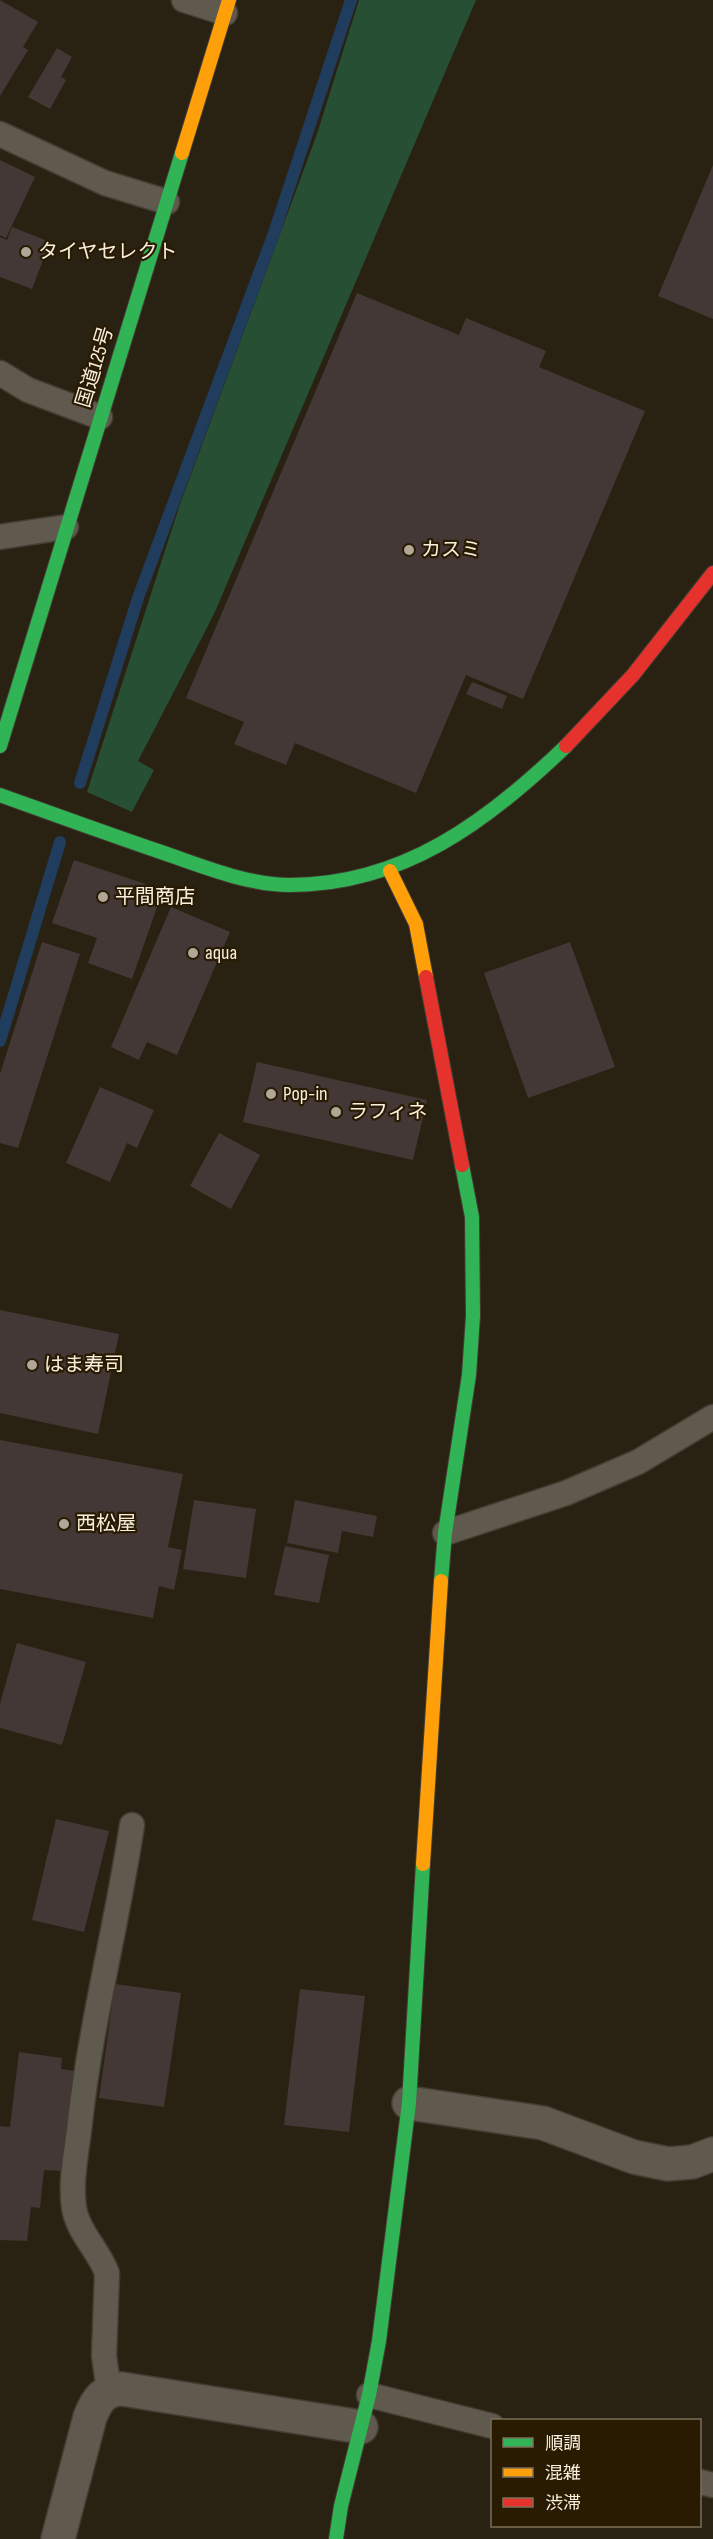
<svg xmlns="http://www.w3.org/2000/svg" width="713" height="2539" font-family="'Sofia Sans Condensed','Noto Sans JP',sans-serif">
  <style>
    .grass { fill: #274f33 }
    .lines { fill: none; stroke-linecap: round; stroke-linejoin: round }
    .stream { stroke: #203d5e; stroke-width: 12 }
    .building { fill: #433835 }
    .lane-casing { stroke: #433d32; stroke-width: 27 }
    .street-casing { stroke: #433d32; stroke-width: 36 }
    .fast-casing { stroke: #433d32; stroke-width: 16 }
    .slow-casing { stroke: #433d32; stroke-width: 16 }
    .jam-casing { stroke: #433d32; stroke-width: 16 }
    .lane { stroke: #5f594e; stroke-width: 24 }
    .street { stroke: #5f594e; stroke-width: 33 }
    .fast { stroke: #30b455; stroke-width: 14 }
    .slow { stroke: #ff9f0a; stroke-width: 14 }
    .jam { stroke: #e5322d; stroke-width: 14 }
    .poi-dot { fill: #b0a797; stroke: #281b01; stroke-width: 2 }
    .labels { text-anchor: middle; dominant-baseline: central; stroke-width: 4.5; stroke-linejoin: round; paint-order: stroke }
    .poi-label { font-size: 20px; fill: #f8efdf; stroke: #281b01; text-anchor: start }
    .street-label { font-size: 20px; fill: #f8efdf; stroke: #281b01 }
  </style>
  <rect width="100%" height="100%" fill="#292212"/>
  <path class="grass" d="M 359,0 L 476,0 L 214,614 L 138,761 L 154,770 L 132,812 L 87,792 L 180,504 L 317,134 Z"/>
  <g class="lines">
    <path class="stream" d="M 80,783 L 138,598 L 274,233 L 351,0
      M 0,1041 L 60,842"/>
  </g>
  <path class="building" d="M 0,0 L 38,22 L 23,47 L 28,50 L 0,96 Z
    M 57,48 L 72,57 L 61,77 L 66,80 L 50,109 L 28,97 Z
    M 0,160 L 35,177 L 6,238 L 0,235 Z
    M 713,165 L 713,319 L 658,296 Z
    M 12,227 L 50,242 L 32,289 L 0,277 L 0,237 L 7,240 Z
    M 357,293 L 459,335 L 466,318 L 546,351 L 539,367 L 645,411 L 523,699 L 466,675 L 416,793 L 295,743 L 286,765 L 234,744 L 244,722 L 186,698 Z
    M 472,682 L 507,696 L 502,709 L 466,694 Z
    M 74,860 L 163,890 L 132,979 L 88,963 L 97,938 L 52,923 Z
    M 171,907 L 230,932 L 177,1055 L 147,1042 L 139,1060 L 111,1047 Z
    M 42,942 L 80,954 L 18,1148 L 0,1143 L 0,1074 Z
    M 570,942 L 615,1067 L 528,1098 L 484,973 Z
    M 257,1062 L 427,1100 L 413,1160 L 243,1122 Z
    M 100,1087 L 154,1110 L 137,1148 L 127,1143 L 110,1182 L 66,1163 Z
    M 219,1133 L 260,1155 L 231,1209 L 190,1186 Z
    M 0,1310 L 119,1334 L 98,1434 L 0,1413 Z
    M 0,1440 L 183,1474 L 168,1547 L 182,1550 L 174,1590 L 159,1586 L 153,1618 L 0,1589 Z
    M 194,1500 L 256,1509 L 246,1578 L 183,1569 Z
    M 295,1500 L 377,1516 L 373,1537 L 342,1531 L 338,1553 L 287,1543 Z
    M 285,1546 L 329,1555 L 319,1603 L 274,1595 Z
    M 17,1643 L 86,1662 L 62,1745 L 0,1728 L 0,1704 Z
    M 56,1819 L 109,1831 L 84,1932 L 32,1920 Z
    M 115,1984 L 181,1993 L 164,2107 L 99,2098 Z
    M 300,1989 L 365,1996 L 349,2132 L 284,2125 Z
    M 19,2052 L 62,2058 L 61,2069 L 75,2071 L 62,2171 L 44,2170 L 40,2208 L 31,2207 L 27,2241 L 0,2240 L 0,2126 L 10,2127 Z"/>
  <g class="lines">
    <g class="lane-casing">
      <path id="lane" d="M 184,0 L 225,13
        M 0,134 L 105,183 L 167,202
        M 0,373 L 28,390 L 100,417
        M 0,537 L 66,527
        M 445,1533 L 566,1493 L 638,1462 L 713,1417
        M 109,2390 L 104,2356 L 107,2273 C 99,2251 78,2232 74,2208 C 70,2180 77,2150 80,2122 C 91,2022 117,1925 132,1825
        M 369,2395 L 492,2426
        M 700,2482 L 713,2485"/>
    </g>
    <g class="street-casing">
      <path id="street" d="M 409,2103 L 543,2123 L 634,2157 L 668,2164 L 692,2162 L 713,2154
        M 58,2539 L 90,2417 C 97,2400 103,2390 122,2389 L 361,2427"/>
    </g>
    <g class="fast-casing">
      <path id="fast" d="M 0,746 L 182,153
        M 0,795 C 53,814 105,833 158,851 C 200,865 246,885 290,885 C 403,885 488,821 566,746
        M 441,1581 L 445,1533 L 469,1375 L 473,1316 L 472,1217 L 462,1165
        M 336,2539 L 341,2506 L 369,2395 L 379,2341 L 409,2103 L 423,1864"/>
    </g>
    <g class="slow-casing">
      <path id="slow" d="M 182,153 L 229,0
        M 390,871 L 416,924 L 426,977
        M 423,1864 L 441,1581"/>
    </g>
    <g class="jam-casing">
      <path id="jam" d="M 566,746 L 633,675 L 713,573
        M 426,977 L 462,1165"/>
    </g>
    <use href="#lane" class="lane"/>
    <use href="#street" class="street"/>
    <use href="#fast" class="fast"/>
    <use href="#slow" class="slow"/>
    <use href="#jam" class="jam"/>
  </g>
  <g class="poi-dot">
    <circle cx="26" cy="252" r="6"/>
    <circle cx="409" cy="550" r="6"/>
    <circle cx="103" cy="897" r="6"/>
    <circle cx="193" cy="953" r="6"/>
    <circle cx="271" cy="1094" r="6"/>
    <circle cx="336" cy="1112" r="6"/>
    <circle cx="32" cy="1365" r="6"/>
    <circle cx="64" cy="1524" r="6"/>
  </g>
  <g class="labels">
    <g class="poi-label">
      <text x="38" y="252">タイヤセレクト</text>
      <text x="421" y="550">カスミ</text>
      <text x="115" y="897">平間商店</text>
      <text x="205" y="953">aqua</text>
      <text x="283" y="1094">Pop-in</text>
      <text x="348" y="1112">ラフィネ</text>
      <text x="44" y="1365">はま寿司</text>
      <text x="76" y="1524">西松屋</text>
    </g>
    <g class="street-label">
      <text transform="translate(95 367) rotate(-73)">国道125号</text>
    </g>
  </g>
  <rect x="491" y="2419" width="210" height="108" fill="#281b01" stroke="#7b705a" stroke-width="1.5"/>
  <rect x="503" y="2438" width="30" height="9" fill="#30b455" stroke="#7b705a" stroke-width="1.5"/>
  <text x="545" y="2449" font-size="18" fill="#f8efdf">順調</text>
  <rect x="503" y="2468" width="30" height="9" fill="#ff9f0a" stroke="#7b705a" stroke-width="1.5"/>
  <text x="545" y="2479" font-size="18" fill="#f8efdf">混雑</text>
  <rect x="503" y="2498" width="30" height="9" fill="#e5322d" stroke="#7b705a" stroke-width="1.5"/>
  <text x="545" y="2509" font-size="18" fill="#f8efdf">渋滞</text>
</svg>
